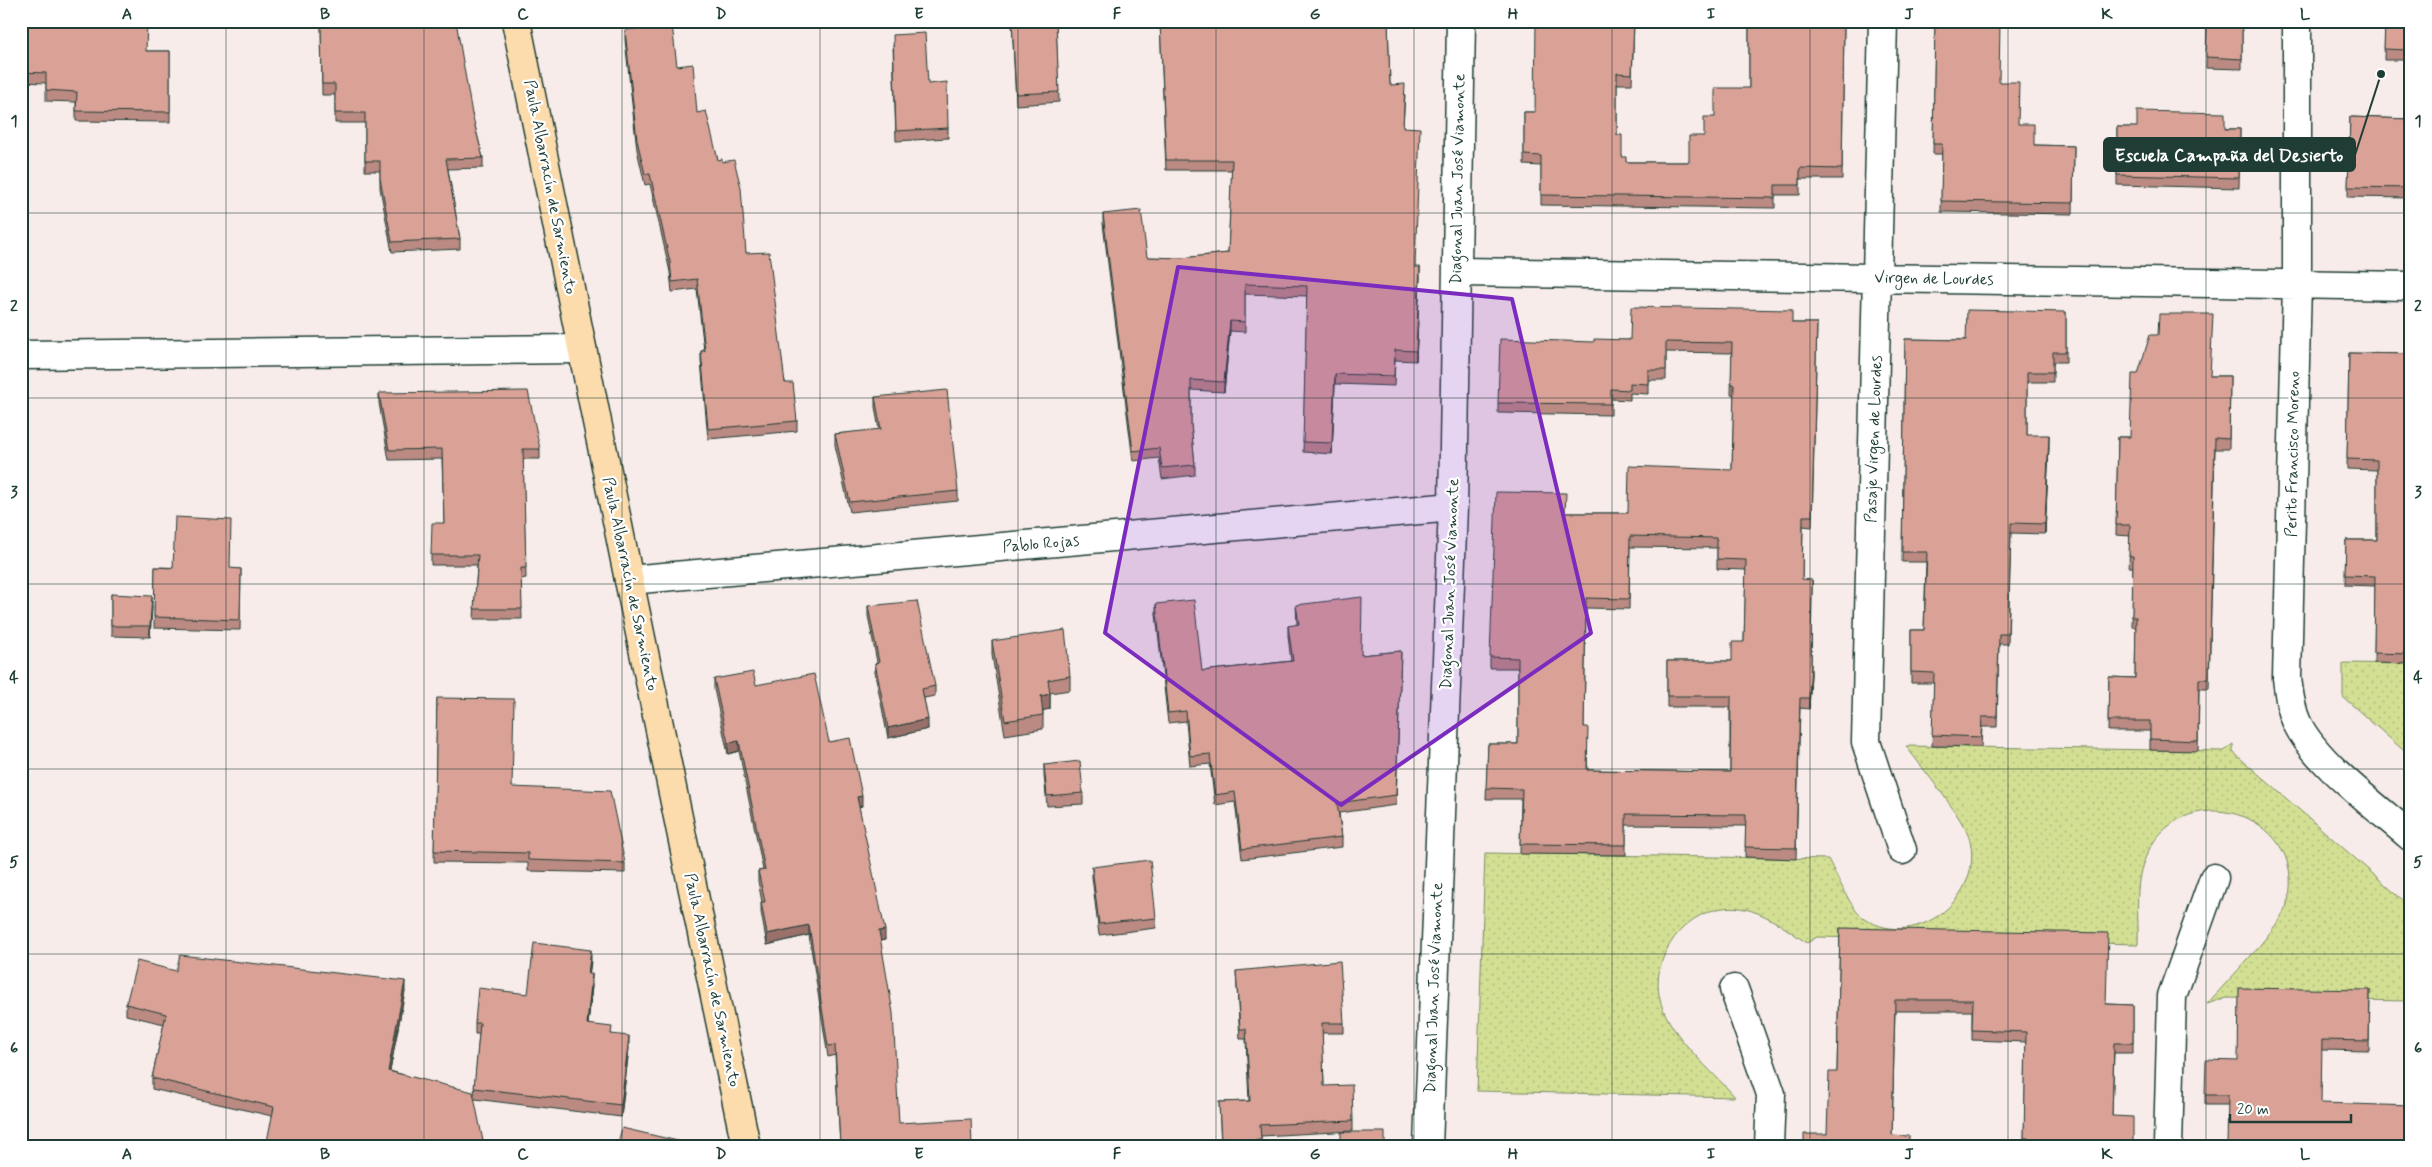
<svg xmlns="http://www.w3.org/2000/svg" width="2432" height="1167" font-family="Mynerve,sans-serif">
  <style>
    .park { fill: url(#park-dots); stroke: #798e64 }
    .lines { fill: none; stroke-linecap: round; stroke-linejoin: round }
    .minor-casing { stroke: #1f3d34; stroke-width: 31 }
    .major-casing { stroke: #1f3d34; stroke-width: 31 }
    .minor { stroke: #fff; stroke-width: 28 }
    .major { stroke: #fcdcac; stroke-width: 28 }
    .wall { fill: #bb8a82; stroke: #1f3d34; fill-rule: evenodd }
    .shaded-wall { fill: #99716a; stroke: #1f3d34 }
    .building { fill: #daa197; stroke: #1f3d34; fill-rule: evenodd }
    .marked { fill: #7b2cbf; fill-opacity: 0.2; stroke: #7b2cbf; stroke-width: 4; stroke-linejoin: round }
    .grid { fill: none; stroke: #1f3d34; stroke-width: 1; stroke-opacity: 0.55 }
    .labels { text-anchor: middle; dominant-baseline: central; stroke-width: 4.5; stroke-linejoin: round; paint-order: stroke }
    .street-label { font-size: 16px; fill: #1f3d34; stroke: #fff }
    .leader { fill: none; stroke: #1f3d34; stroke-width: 2 }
    .callout-dot { fill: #1f3d34; stroke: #fff; stroke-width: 2 }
    .callout { fill: #1f3d34; stroke: #1f3d34; stroke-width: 2 }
    .callout-label { font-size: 18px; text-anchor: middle; font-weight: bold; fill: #fff }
    .neatline { fill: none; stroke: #1f3d34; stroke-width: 2 }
    .grid-label { font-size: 16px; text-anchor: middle; font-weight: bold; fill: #1f3d34 }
  </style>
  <defs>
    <pattern id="park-dots" width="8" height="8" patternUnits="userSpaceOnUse" patternTransform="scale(1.25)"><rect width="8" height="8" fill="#d3df93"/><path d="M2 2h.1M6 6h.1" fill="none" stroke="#b5c07f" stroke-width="1.8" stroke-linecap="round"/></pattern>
  </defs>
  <rect width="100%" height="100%" fill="#f8ecea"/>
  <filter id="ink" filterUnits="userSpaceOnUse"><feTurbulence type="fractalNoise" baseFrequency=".02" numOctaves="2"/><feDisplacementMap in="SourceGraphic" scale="10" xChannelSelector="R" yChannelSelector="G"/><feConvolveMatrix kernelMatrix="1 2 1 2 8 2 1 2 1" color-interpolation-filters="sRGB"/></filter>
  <g filter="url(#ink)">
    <path class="park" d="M 2343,663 L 2411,664 L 2411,757 L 2343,697 Z
      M 2233,745 L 2233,752 L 2411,907 L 2411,1001 L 2226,998 L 2207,1004 C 2227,981 2282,927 2288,901 C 2309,812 2177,772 2144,861 C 2134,886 2139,918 2138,944 L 1817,937 L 1807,943 C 1786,929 1765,912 1740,908 C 1688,901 1643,960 1663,1009 C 1678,1044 1711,1069 1735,1097 L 1477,1091 L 1485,853 L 1828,859 C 1834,870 1851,908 1860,915 C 1910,955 1984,900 1970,841 C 1965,819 1921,767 1906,746 L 2224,751 Z"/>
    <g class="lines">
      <g class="minor-casing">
        <path id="minor" d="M 1883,21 L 1866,742 L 1902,850
          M 2297,21 L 2297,284 L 2287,678 C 2289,693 2290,708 2297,723 C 2316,763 2377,807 2411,837
          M 1457,272 L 2411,286
          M 21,355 L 582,349
          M 629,580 L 1453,507
          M 1734,989 L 1771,1094 L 1769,1146
          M 1428,1146 L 1453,507 L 1461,21
          M 2168,1146 L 2172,996 L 2214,878"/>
      </g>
      <g class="major-casing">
        <path id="major" d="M 516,21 L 629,580 L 746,1146"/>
      </g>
      <use href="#minor" class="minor"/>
      <use href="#major" class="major"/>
    </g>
    <path class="wall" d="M 21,21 L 146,51 L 170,51 L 170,122 L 76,121 L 76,102 L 46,101 L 46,83 L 21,82 Z
      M 321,21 L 472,114 L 483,158 L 483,168 L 448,169 L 460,239 L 460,249 L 392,252 L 380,188 L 380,171 L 365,171 L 365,123 L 335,123 L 335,95 L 322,95 Z
      M 1012,21 L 1056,21 L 1059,102 L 1016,105 Z
      M 1160,21 L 1388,21 L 1390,85 L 1405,95 L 1403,127 L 1415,267 L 1420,277 L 1416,361 L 1395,360 L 1394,386 L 1335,384 L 1332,454 L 1303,452 L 1307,296 L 1245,294 L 1245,332 L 1230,331 L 1224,392 L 1191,390 L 1191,425 L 1195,465 L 1195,475 L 1162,479 L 1159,458 L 1133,461 L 1103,224 L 1103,214 L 1147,257 L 1182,258 L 1228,253 L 1232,170 L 1166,170 Z
      M 1634,21 L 1632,84 L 1617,84 L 1617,135 L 1622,157 L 1626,162 L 1689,162 L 1715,117 L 1749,88 L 1749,26 L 1739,26 L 1739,21 L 1844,21 L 1842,179 L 1800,179 L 1800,195 L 1775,195 L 1775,208 L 1541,205 L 1541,166 L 1524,165 L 1524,112 L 1535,112 Z
      M 1935,21 L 1999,82 L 2018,124 L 2034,145 L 2074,146 L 2073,214 L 1941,212 L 1942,154 L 1933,154 Z
      M 2385,21 L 2411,21 L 2411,118 L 2407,117 L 2408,60 L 2384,60 Z
      M 2207,24 L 2242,25 L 2242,69 L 2206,68 Z
      M 625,30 L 677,66 L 697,113 L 718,160 L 797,421 L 797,431 L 708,439 L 701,361 L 701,351 L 704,351 L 697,289 L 672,292 L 670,272 L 650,184 L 645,185 L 637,150 L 625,40 Z
      M 893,45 L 928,84 L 948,128 L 948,138 L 896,141 Z
      M 2350,117 L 2411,119 L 2411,198 L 2348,197 Z
      M 2117,127 L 2240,129 L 2239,188 L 2117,185 Z
      M 2066,312 L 2066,362 L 2053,362 L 2053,382 L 2027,382 L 2027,435 L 2049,446 L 2045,534 L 2011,533 L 2008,644 L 1999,644 L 1997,727 L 1982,727 L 1981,747 L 1932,746 L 1934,683 L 1911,683 L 1911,630 L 1924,630 L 1926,562 L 1902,562 L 1905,339 L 1966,340 Z
      M 1792,323 L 1817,323 L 1812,527 L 1803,526 L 1802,579 L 1811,674 L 1809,709 L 1800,708 L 1796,859 L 1745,857 L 1746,826 L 1626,825 L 1626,855 L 1520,854 L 1521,799 L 1486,799 L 1488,744 L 1518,744 L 1518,668 L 1490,668 L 1490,657 L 1566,513 L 1628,513 L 1732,470 L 1734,395 L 1731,394 L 1732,353 L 1666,352 L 1666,380 L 1648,380 L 1648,394 L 1630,393 L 1630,400 L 1611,399 L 1611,415 L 1498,413 L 1498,403 L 1594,342 L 1630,340 ZM 1630,547 L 1717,548 L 1717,569 L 1746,570 L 1744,642 L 1732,661 L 1667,661 L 1667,707 L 1730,707 L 1730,772 L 1588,770 L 1584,727 L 1586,608 L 1629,609 Z
      M 2349,353 L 2411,354 L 2411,664 L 2374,663 L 2375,586 L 2345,585 L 2346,540 L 2377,540 L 2377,470 L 2347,469 Z
      M 2211,376 L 2230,376 L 2229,449 L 2215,449 L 2209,689 L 2199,689 L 2198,751 L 2150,750 L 2150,731 L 2108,731 L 2109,677 L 2135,678 L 2136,627 L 2132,627 L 2133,567 L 2129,567 L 2130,536 L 2116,535 L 2118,437 L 2130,437 Z
      M 379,393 L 540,449 L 540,459 L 523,459 L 526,578 L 521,579 L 522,619 L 474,619 L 477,565 L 431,565 L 431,555 L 444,523 L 442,459 L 389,460 L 379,403 Z
      M 875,397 L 958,491 L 958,501 L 850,512 L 835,445 L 835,434 L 879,430 L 875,407 Z
      M 155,567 L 241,569 L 240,630 L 154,628 Z
      M 111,594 L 152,606 L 150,637 L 111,636 Z
      M 1156,604 L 1202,671 L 1291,661 L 1288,636 L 1288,626 L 1297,625 L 1296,605 L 1361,655 L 1401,651 L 1396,805 L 1339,813 L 1342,837 L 1342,847 L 1242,859 L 1235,802 L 1215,805 L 1210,764 L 1190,766 L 1186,721 L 1168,723 L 1156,614 Z
      M 868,606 L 935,686 L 935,696 L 924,698 L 928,729 L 888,738 L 875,673 L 875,663 L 877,662 L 868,616 Z
      M 992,641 L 1070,676 L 1070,690 L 1050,693 L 1050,709 L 1043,710 L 1043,729 L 1005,735 L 992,655 Z
      M 714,679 L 756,685 L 829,742 L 862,806 L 859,807 L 885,940 L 880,941 L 840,1145 L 835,1055 L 828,1057 L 809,935 L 767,945 L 761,912 L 761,902 L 762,902 L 758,881 L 758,871 L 763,870 L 739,751 L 728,754 L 714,689 Z
      M 437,698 L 512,787 L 625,863 L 625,873 L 528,871 L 528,863 L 434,862 Z
      M 1044,765 L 1083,793 L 1083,804 L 1047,806 L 1044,775 Z
      M 1092,867 L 1156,918 L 1156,928 L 1099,935 L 1092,877 Z
      M 1840,928 L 2106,1004 L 2133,1005 L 2133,1053 L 2114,1053 L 2112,1116 L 2133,1146 L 2024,1146 L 2026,1042 L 1972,1040 L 1972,1011 L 1895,1011 L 1892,1135 L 1827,1134 L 1837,1072 Z
      M 591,961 L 589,974 L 592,986 L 588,1024 L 612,1034 L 629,1048 L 621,1117 L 475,1099 L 272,1116 L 152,1089 L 152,1078 L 164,1024 L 126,1015 L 126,1004 L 176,971 L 405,991 L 390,1071 L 474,1095 L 479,1034 L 475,1034 L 475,1023 Z
      M 1236,971 L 1344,1023 L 1344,1033 L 1322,1033 L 1324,1086 L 1353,1121 L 1353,1131 L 1261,1136 L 1261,1146 L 1221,1146 L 1219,1102 L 1249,1101 L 1246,1039 L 1240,1039 Z
      M 2370,990 L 2369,1051 L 2322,1050 L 2228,1105 L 2205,1105 L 2205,1095 L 2238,1061 Z"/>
    <path class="shaded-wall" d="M 1420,267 L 1420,277 L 1416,361 L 1416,351 Z
      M 1230,321 L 1230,331 L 1224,392 L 1224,382 Z
      M 1335,374 L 1335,384 L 1332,454 L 1332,443 Z
      M 2049,435 L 2049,446 L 2045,534 L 2045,524 Z
      M 1812,580 L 1811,674 L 1809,709 L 1809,698 Z
      M 152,596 L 152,606 L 150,637 L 150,626 Z
      M 1050,694 L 1050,709 L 1041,711 L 1041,696 Z
      M 928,719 L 928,729 L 888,738 L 888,728 Z
      M 739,741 L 739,751 L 728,754 L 728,743 Z
      M 862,796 L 862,806 L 857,807 L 857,797 Z
      M 809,925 L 809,935 L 767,945 L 767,934 Z
      M 885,930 L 885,940 L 879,941 L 879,931 Z
      M 591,950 L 591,961 L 588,985 L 588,974 Z
      M 592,974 L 592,986 L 587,1035 L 587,1024 Z
      M 405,981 L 405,991 L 388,1081 L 388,1071 Z
      M 629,1036 L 629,1048 L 621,1117 L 621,1105 Z"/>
    <path class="building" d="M 21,21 L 147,21 L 146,51 L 170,51 L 170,112 L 76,111 L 77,92 L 46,90 L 46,73 L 21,72 Z
      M 321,21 L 456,21 L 472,114 L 483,158 L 446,159 L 460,239 L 392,242 L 380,178 L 380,161 L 365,161 L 365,113 L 335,113 L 335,84 L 322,84 Z
      M 1012,21 L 1056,21 L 1059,92 L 1016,94 Z
      M 1160,21 L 1388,21 L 1390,85 L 1405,84 L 1403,127 L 1420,128 L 1415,267 L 1420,267 L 1416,351 L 1395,350 L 1394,376 L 1335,374 L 1332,443 L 1303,442 L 1307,286 L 1245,284 L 1245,322 L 1230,321 L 1224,382 L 1191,380 L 1191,425 L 1195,465 L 1162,468 L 1159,448 L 1133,451 L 1103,214 L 1141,210 L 1147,257 L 1182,258 L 1228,253 L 1232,160 L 1166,160 Z
      M 1536,21 L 1634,21 L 1632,74 L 1617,73 L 1617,135 L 1622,135 L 1622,157 L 1626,157 L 1626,162 L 1689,162 L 1689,136 L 1704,136 L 1704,117 L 1715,117 L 1715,88 L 1749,88 L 1749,21 L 1844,21 L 1842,169 L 1800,168 L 1800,185 L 1775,185 L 1775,198 L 1541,195 L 1541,156 L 1524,155 L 1524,112 L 1535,112 Z
      M 1935,21 L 2000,21 L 1999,82 L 2019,82 L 2018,124 L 2034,124 L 2034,145 L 2074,146 L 2073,203 L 1941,201 L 1942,144 L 1933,144 Z
      M 2385,21 L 2411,21 L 2411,107 L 2407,107 L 2408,50 L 2384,49 Z
      M 2207,24 L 2242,25 L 2242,59 L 2206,57 Z
      M 672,25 L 677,66 L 693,64 L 697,113 L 706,111 L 718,160 L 722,159 L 722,162 L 734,160 L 741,188 L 746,253 L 769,252 L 785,383 L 793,383 L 797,421 L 708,429 L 701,351 L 705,351 L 697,279 L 672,282 L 670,262 L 650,174 L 645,174 L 637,140 L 625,30 Z
      M 925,33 L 928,84 L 947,82 L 948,128 L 896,131 L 893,35 Z
      M 2137,111 L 2225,113 L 2225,129 L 2240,129 L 2239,178 L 2117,175 L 2117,127 L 2137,127 Z
      M 2350,117 L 2411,119 L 2411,188 L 2348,187 Z
      M 1631,307 L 1792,310 L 1792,323 L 1817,323 L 1812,516 L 1803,516 L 1802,579 L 1812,580 L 1811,664 L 1809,698 L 1800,698 L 1796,848 L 1745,847 L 1746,815 L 1626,814 L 1626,845 L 1520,844 L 1522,789 L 1486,788 L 1488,744 L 1518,744 L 1518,658 L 1490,657 L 1496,492 L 1566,493 L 1565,513 L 1628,513 L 1629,466 L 1732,470 L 1734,385 L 1731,384 L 1732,343 L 1666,342 L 1666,370 L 1648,370 L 1648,384 L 1630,383 L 1630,390 L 1611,389 L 1611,404 L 1498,403 L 1500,339 L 1594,342 L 1594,339 L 1630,340 ZM 1630,536 L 1717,538 L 1717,559 L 1746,560 L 1744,642 L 1732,642 L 1732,661 L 1667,661 L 1667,696 L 1731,696 L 1730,772 L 1587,770 L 1588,727 L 1584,727 L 1586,598 L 1629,599 Z
      M 1967,310 L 2066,312 L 2066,352 L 2053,352 L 2053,372 L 2027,372 L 2027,435 L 2049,435 L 2045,524 L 2011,523 L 2008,634 L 1999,634 L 1997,717 L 1982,717 L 1981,737 L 1932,735 L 1934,673 L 1911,672 L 1911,630 L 1924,630 L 1927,552 L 1902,552 L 1905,339 L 1966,340 Z
      M 2159,314 L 2213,314 L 2210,376 L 2230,376 L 2229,439 L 2215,438 L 2209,679 L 2199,679 L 2198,741 L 2150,739 L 2150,721 L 2108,721 L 2109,677 L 2135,678 L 2136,617 L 2132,617 L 2133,556 L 2129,556 L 2130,525 L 2116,525 L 2118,437 L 2130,437 L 2132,374 L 2138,374 L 2150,335 L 2158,335 Z
      M 2349,353 L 2411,354 L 2411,654 L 2374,653 L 2375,576 L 2345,575 L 2346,540 L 2377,540 L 2377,460 L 2347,459 Z
      M 947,390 L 958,491 L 850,502 L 835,434 L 881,429 L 875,397 Z
      M 528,391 L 540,449 L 523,449 L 526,568 L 521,568 L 522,609 L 474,609 L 478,555 L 431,555 L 432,523 L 444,523 L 442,449 L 389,450 L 379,393 Z
      M 175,517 L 231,520 L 230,568 L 241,569 L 240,620 L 154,617 L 155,567 L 173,568 Z
      M 111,594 L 152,596 L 150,626 L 111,626 Z
      M 1362,597 L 1361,655 L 1401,651 L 1396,795 L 1337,803 L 1342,837 L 1242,849 L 1235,792 L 1215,795 L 1210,754 L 1190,756 L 1186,711 L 1168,713 L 1156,604 L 1194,600 L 1202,671 L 1293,661 L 1288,626 L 1299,624 L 1296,605 Z
      M 917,601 L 935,686 L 922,689 L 928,719 L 888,728 L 875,663 L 879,662 L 868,606 Z
      M 1065,630 L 1070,676 L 1048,680 L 1050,694 L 1041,696 L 1043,715 L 1005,721 L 992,641 Z
      M 753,672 L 756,685 L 814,674 L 829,742 L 850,738 L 862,796 L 857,797 L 885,930 L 879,931 L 893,1013 L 899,1123 L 971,1119 L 972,1146 L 824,1146 L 840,1145 L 835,1045 L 828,1046 L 809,925 L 767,934 L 761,902 L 765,902 L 758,871 L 765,870 L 739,741 L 728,743 L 714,679 Z
      M 437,698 L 514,699 L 512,787 L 610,791 L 625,863 L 528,860 L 528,853 L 434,851 Z
      M 1080,761 L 1083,793 L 1047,796 L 1044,765 Z
      M 1150,860 L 1156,918 L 1099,924 L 1092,867 Z
      M 1840,928 L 2108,933 L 2106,1004 L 2133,1005 L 2133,1043 L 2114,1043 L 2112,1116 L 2133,1117 L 2133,1146 L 2028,1146 L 2028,1138 L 2024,1138 L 2026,1032 L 1972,1030 L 1973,1000 L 1895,1000 L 1892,1135 L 1909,1136 L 1909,1146 L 1804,1146 L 1804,1134 L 1827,1134 L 1829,1072 L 1837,1072 Z
      M 534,943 L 591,950 L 588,974 L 592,974 L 587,1024 L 612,1027 L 611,1034 L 629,1036 L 621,1105 L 474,1088 L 480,1023 L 475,1023 L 478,988 L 528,994 Z
      M 180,955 L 405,981 L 388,1071 L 473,1092 L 484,1146 L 266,1146 L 274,1107 L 152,1078 L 166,1014 L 126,1004 L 137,961 L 176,971 Z
      M 1340,961 L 1344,1023 L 1322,1023 L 1324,1086 L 1352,1085 L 1353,1121 L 1260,1125 L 1261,1140 L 1221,1143 L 1219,1102 L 1250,1101 L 1246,1029 L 1240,1029 L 1236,971 Z
      M 2239,988 L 2370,990 L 2369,1041 L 2322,1040 L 2321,1103 L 2411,1106 L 2411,1146 L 2227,1146 L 2228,1095 L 2205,1095 L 2206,1060 L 2238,1061 Z
      M 622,1128 L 682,1142 L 681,1146 L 617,1146 Z
      M 1341,1132 L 1385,1132 L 1385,1146 L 1341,1146 Z"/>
  </g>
  <path class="marked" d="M 1178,267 L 1512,299 L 1591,633 L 1341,805 L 1105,633 Z"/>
  <path class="grid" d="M 226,21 L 226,1146M 424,21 L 424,1146M 622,21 L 622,1146M 820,21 L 820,1146M 1018,21 L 1018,1146M 1216,21 L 1216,1146M 1414,21 L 1414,1146M 1612,21 L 1612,1146M 1810,21 L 1810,1146M 2008,21 L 2008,1146M 2206,21 L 2206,1146M 21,213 L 2411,213M 21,398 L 2411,398M 21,584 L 2411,584M 21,769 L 2411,769M 21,954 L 2411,954"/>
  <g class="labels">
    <g class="street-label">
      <text transform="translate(1458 179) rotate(-89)">Diagonal Juan José Viamonte</text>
      <text transform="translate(550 187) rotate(79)">Paula Albarracín de Sarmiento</text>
      <text transform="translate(1934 279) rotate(1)">Virgen de Lourdes</text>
      <text transform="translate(1874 439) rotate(-88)">Pasaje Virgen de Lourdes</text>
      <text transform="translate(2293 454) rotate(-89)">Perito Francisco Moreno</text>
      <text transform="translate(1041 544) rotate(-5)">Pablo Rojas</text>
      <text transform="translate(630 584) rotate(78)">Paula Albarracín de Sarmiento</text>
      <text transform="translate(1450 584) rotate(-88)">Diagonal Juan José Viamonte</text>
      <text transform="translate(712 980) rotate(78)">Paula Albarracín de Sarmiento</text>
      <text transform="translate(1434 988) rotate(-88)">Diagonal Juan José Viamonte</text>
    </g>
  </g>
  <path class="leader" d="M2381 74L2355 155"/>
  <circle class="callout-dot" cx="2381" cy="74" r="5"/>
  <rect class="callout" x="2104" y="138" width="251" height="33" rx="5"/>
  <g class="callout-label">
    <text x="2229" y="161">Escuela Campaña del Desierto</text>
  </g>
  <rect width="2432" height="1167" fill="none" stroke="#fff" stroke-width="55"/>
  <path d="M2230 1114v8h121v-8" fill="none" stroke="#1f3d34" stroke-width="2.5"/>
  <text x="2237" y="1114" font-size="15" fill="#1f3d34" stroke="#ffffff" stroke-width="4" paint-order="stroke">20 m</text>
  <rect x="28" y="28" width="2376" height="1112" class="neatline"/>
  <g class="grid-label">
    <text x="127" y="19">A</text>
    <text x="325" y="19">B</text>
    <text x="523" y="19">C</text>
    <text x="721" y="19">D</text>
    <text x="919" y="19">E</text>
    <text x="1117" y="19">F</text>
    <text x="1315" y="19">G</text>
    <text x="1513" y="19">H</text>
    <text x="1711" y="19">I</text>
    <text x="1909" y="19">J</text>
    <text x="2107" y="19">K</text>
    <text x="2305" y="19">L</text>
    <text x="14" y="126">1</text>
    <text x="2418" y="126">1</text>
    <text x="14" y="311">2</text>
    <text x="2418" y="311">2</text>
    <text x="14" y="497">3</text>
    <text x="2418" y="497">3</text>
    <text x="14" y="682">4</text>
    <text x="2418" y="682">4</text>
    <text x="14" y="867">5</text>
    <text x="2418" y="867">5</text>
    <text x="14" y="1053">6</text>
    <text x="2418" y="1053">6</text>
    <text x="127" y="1159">A</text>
    <text x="325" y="1159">B</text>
    <text x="523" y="1159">C</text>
    <text x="721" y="1159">D</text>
    <text x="919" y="1159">E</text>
    <text x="1117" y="1159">F</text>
    <text x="1315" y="1159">G</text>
    <text x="1513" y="1159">H</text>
    <text x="1711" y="1159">I</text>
    <text x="1909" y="1159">J</text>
    <text x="2107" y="1159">K</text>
    <text x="2305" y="1159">L</text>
  </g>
</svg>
